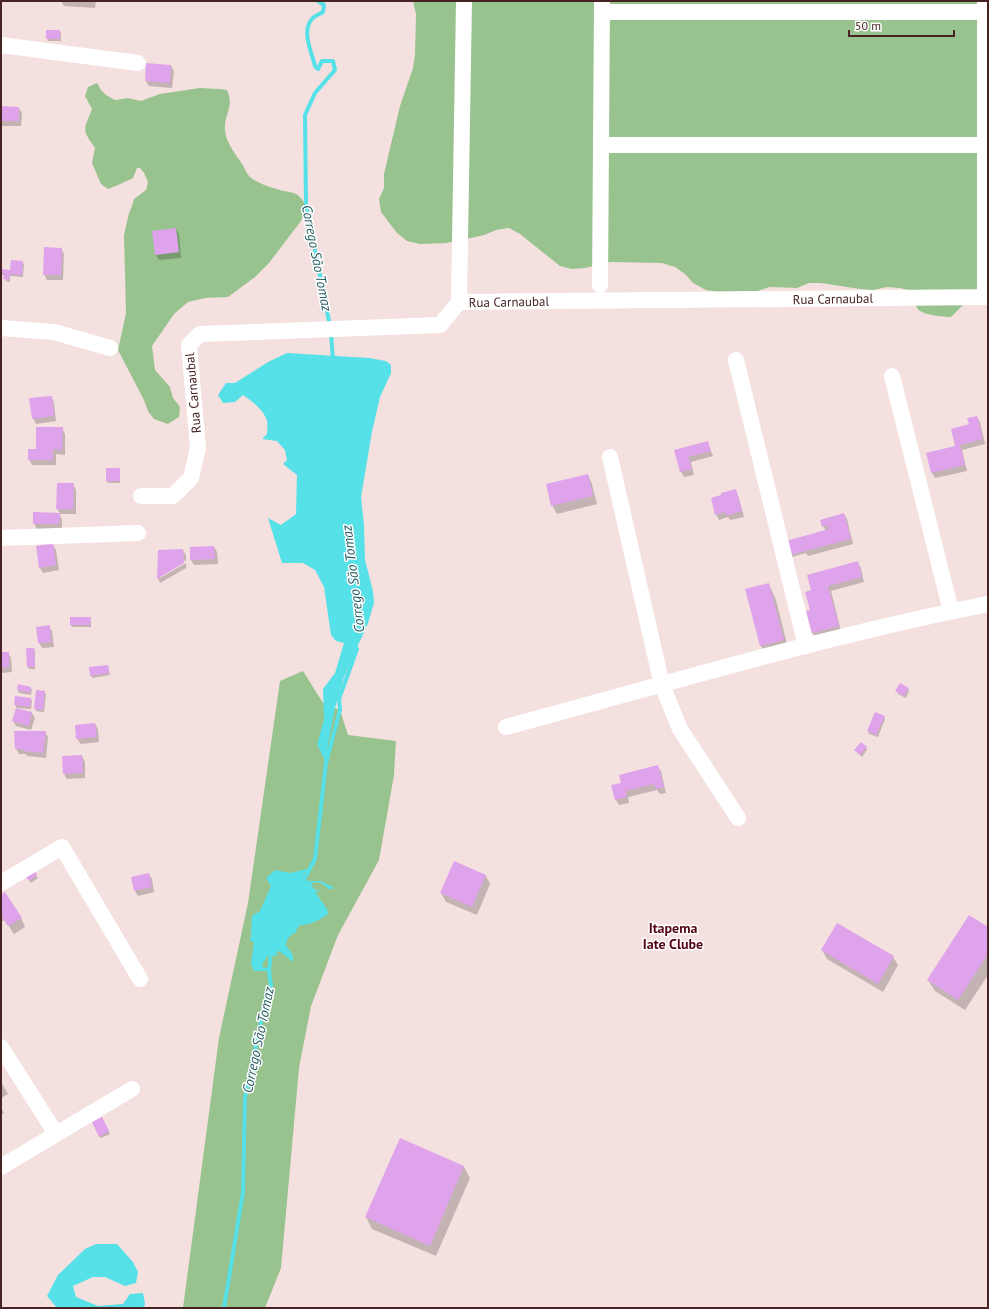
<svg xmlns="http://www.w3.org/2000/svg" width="989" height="1309" font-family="'PT Sans',sans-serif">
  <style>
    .green { fill: #98c28e }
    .water { fill: #56e0e7 }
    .shadow { fill: #0003 }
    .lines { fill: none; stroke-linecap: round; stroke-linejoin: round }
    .stream { stroke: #56e0e7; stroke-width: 4 }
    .building { fill: #dea3eb }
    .street { stroke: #fff; stroke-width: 16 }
    .labels { text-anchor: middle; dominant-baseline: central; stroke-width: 3; stroke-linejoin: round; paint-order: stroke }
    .street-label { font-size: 13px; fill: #472323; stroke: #fff }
    .water-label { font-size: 14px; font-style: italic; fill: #265f62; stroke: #fff }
    .neighbourhood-label { font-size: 14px; font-weight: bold; fill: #530411; stroke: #fff }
  </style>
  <rect width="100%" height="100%" fill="#f4e0df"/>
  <path class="green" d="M 413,1 L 988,1 L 988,299 L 963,305 L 951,317 C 943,317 921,315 917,308 C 915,303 914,297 913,291 L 900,288 L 887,287 L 873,290 L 860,289 L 821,283 L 809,283 L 797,288 L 770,287 L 757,291 L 718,292 L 706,290 L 693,283 L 685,274 L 675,267 L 662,263 L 611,262 L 585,268 L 572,269 L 560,266 L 520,234 L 509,228 L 496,230 L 484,235 L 471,238 L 446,243 L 420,244 L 407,241 L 397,233 L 381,212 L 379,199 L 384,188 L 384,174 L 400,106 L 413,68 L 415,55 L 416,14 Z
    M 97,83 L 101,90 L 106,95 L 115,100 L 128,98 L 141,101 L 160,94 L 200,88 L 219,89 L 227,90 C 234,105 226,111 225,126 C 224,140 233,150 240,161 C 244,166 246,173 250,177 C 256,183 275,189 284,191 C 288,192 292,192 296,194 C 300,196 303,201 306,205 L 304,214 L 301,221 L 269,263 L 255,277 L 228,297 L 205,298 L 188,302 L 174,314 L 152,346 L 155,370 L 170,387 L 173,398 L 180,407 L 179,417 L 168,424 L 154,419 L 148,411 L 144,400 L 118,350 L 126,313 L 124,235 L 129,213 L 132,206 L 134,199 L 146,190 L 148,182 L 144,173 L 140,168 L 137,168 L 133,178 L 118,185 L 108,189 L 101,184 L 92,163 L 95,148 C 81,128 84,130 92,109 L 85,96 L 88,87 Z
    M 303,671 L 323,703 L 340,710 L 348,735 L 396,741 L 394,775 L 379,860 L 338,935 L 311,1006 L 299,1068 L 281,1268 L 265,1308 L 183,1308 L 219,1038 L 248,903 L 280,681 Z"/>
  <path class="water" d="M 287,353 L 369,358 L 386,361 L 391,365 L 391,373 L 380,397 L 372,432 L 361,497 L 364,525 L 365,560 L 373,591 L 374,603 L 368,623 L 344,677 L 335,708 L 328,744 L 326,763 L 317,744 L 324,720 L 323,689 L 335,673 L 344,643 L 336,641 L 331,635 L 324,587 L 315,570 L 303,563 L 282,563 L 268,518 L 281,525 L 296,514 L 297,475 L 283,464 L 287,460 L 285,450 L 277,441 L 262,439 L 267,434 C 267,431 268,425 267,421 C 264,410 252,401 243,395 L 235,402 L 223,403 L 218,395 L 226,383 L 235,383 L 268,362 Z
    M 311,868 L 303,874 L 305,879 L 308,881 L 321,881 L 333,887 L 333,889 L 328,889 C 324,884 318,880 311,884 L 315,890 L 323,891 L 315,892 L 327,909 L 328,914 C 322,919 308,926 300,925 L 296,930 L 297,932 C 290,934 286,940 286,946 C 291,951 294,955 293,962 L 279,951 L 276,953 L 278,956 L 268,955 L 263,963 L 262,967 L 268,968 L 269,971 L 254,971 L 251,964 L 254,942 L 250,941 L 251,934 L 252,917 L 253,915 L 260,911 L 271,886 L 266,878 L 275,870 L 290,873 Z
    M 96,1244 L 117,1244 L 133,1262 L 138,1272 L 136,1283 L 125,1286 L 105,1277 L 93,1277 L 73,1286 L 76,1297 L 98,1306 L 123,1304 L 130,1294 L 143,1293 L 145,1304 L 144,1308 L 57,1308 L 47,1296 L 58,1275 L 85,1249 Z"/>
  <path class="shadow" d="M 61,1 L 96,1 L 95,8 L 64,6 Z
    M 60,31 L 61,33 L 61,41 L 48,41 L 47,38 Z
    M 171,66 L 174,71 L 172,88 L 149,86 L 146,81 Z
    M 1,107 L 19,108 L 22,113 L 21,126 L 1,126 Z
    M 176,229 L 179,234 L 181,258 L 159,260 L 156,255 Z
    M 61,249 L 64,254 L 63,280 L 47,280 L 44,274 Z
    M 22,262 L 24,264 L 23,277 L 10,276 L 10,282 L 6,281 L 5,275 L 1,275 L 1,270 L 11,271 Z
    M 51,397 L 54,402 L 56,421 L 36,424 L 33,418 Z
    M 977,417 L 980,422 L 985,444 L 962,450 L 967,471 L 935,478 L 932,473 L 927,454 L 956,447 Z
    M 62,428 L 65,434 L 65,455 L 56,454 L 56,465 L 32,465 L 29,459 L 37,450 Z
    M 707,442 L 713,456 L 691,462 L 694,475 L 684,477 L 681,472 L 675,450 Z
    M 119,469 L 120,472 L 120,483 L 108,483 L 107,481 Z
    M 588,475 L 592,484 L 597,504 L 557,514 L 552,505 Z
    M 73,484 L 76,490 L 76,514 L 60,514 L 57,508 Z
    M 735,490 L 738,495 L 744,517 L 730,520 L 728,517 L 719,520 L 716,514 Z
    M 59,514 L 62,519 L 62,529 L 37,529 L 34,523 Z
    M 844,514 L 847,519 L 853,544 L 808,556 L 806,553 L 792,557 L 791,555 L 826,531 L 823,526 Z
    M 53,545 L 56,550 L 59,570 L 43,573 L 40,568 Z
    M 214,547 L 217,552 L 218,564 L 194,565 L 191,560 L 191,548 Z
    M 183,550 L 186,555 L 186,560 L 160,576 L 160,578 L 186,563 L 186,568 L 160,583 L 158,578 L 159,551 Z
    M 857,562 L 861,568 L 864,582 L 831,591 L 841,631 L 816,638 L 813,633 L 812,591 Z
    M 769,584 L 776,600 L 788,648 L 765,654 L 761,646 Z
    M 71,618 L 90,618 L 91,621 L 91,627 L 72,627 L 71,625 Z
    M 49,626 L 52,631 L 54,647 L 42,648 L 39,643 L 38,628 Z
    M 34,649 L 35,651 L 35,669 L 29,669 L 28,667 Z
    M 1,653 L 8,653 L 11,658 L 12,672 L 1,673 Z
    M 108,666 L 110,675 L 92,678 L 91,675 Z
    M 18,685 L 31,688 L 32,690 L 31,695 L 19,693 L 18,690 Z
    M 908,689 L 909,691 L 906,698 L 898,694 L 897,691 Z
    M 44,692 L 46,694 L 44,712 L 36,711 L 35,709 Z
    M 16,697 L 31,699 L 32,701 L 31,709 L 17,708 L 17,709 L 32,713 L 35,718 L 31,730 L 16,726 L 13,721 L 17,708 L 15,705 Z
    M 884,717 L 885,719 L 878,737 L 869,734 L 868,731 Z
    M 95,724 L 98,729 L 99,742 L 81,744 L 77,739 L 76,726 Z
    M 15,732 L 45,732 L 48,737 L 46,758 L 27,756 L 26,754 L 19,754 L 16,749 Z
    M 866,747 L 867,750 L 862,757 L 855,750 Z
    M 82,756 L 85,762 L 85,778 L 67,779 L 64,774 Z
    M 657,766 L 661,771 L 666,793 L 660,794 L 657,790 L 628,797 L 629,803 L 619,805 L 616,800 L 612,786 L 622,784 Z
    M 33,872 L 38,878 L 31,883 L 26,876 Z
    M 149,874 L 152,879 L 154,892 L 138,896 L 135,891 Z
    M 486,876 L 490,884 L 477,915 L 446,902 L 441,893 Z
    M 1,896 L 21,918 L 25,927 L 14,934 L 5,920 L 1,922 Z
    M 838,924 L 893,957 L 898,965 L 883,992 L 827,959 L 822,950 Z
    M 988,928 L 988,975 L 965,1010 L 935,991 L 928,980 Z
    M 1,1082 L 8,1094 L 1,1098 Z
    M 1,1108 L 4,1113 L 1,1115 Z
    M 102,1118 L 110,1134 L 101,1138 L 93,1123 Z
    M 400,1139 L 464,1167 L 470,1178 L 436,1256 L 372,1229 L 366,1217 Z"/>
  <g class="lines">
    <path class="stream" d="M 318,1 L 324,5 L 323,12 C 320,14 314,16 312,19 C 301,31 312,53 315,66 L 318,69 L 322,61 L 333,61 L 335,70 L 315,93 L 305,115 L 306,205 L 330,326
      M 331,333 L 333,360
      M 302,883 L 315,859 L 326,763 L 340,710 L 339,699 L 357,649
      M 224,1308 L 243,1192 L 245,1098 L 267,992 L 271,986 L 269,971 L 271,952"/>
  </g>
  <path class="building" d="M 46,30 L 60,30 L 60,39 L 46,39 Z
    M 146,63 L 171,65 L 170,83 L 145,81 Z
    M 1,106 L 19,107 L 19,121 L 1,121 Z
    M 176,228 L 179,252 L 155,255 L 152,231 Z
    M 44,247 L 62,248 L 61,275 L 43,275 Z
    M 11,260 L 23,261 L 22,275 L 10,274 L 9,280 L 3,279 L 4,273 L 1,273 L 1,269 L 10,270 Z
    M 52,396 L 54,416 L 32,419 L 29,398 Z
    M 977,416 L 983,439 L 960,445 L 965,465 L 931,473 L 926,453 L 955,446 L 951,429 L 969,424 L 967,418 Z
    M 36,427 L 63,427 L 62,450 L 53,449 L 53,460 L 28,460 L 28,449 L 36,449 Z
    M 708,441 L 711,451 L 688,457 L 692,469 L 680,472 L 674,450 Z
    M 106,468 L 120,468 L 120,481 L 106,481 Z
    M 588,474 L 593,496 L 551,506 L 546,484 Z
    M 57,483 L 74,483 L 73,509 L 56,509 Z
    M 736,489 L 742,511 L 726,516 L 725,512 L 715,515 L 711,498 L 721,495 L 721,493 Z
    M 33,512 L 60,513 L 59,524 L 33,524 Z
    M 844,513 L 851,539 L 790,555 L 786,541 L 829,529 L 828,525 L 822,527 L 820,520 Z
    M 53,543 L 56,565 L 39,568 L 36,546 Z
    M 214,546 L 215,559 L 190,560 L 190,547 Z
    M 183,549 L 184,563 L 157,579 L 158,550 Z
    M 858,561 L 862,577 L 828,586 L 839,626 L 812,633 L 806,611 L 810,610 L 805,592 L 811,590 L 807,575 Z
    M 769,583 L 784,640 L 760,646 L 745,589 Z
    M 70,617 L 91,617 L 90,625 L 70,625 Z
    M 50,625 L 51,642 L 38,643 L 36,627 Z
    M 26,648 L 34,648 L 35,667 L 27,667 Z
    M 1,652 L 9,652 L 9,667 L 1,668 Z
    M 108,665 L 109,673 L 90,676 L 89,667 Z
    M 900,683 L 909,688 L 904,696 L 895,691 Z
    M 18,684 L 31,687 L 30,693 L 17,690 Z
    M 36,690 L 45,691 L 43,710 L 34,709 Z
    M 15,696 L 31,698 L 30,707 L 14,705 Z
    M 16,708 L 32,712 L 29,726 L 12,721 Z
    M 875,712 L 885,716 L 876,735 L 867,731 Z
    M 95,723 L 97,737 L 76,739 L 75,725 Z
    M 14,731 L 46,731 L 43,753 L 23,751 L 23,749 L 15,749 Z
    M 861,742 L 867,747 L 860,755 L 854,750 Z
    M 82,755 L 83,773 L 63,774 L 62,756 Z
    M 658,765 L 664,787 L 656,789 L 654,784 L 626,791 L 627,797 L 615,800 L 611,785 L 621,783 L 619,775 Z
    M 454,861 L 486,875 L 472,907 L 440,893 Z
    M 34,870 L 37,875 L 29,881 L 25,876 Z
    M 149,873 L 152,887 L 134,891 L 131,877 Z
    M 5,892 L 22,918 L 8,926 L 1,915 L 1,895 Z
    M 969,915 L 988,927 L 988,954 L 958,1000 L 927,980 Z
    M 837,923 L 894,956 L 878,984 L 821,950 Z
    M 102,1117 L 109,1131 L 99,1137 L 92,1122 Z
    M 400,1138 L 464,1166 L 430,1246 L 365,1217 Z"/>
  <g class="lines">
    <path class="street" d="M 602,12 L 988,12
      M 1,45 L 138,63
      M 601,145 L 988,145
      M 600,285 L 602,1
      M 985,297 L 985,1
      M 459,302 L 464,1
      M 1,328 L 54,332 L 110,348
      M 736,360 L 806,646
      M 892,376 L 951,611
      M 610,457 L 662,685 L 680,729 L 738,818
      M 141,496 L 173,496 L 191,478 L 198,448 L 189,345 L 200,334 L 440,325 L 459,302 L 988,297
      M 1,538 L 138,533
      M 506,727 C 666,684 825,636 988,604
      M 1,883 L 62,847 L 140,979
      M 1,1047 L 56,1134
      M 1,1167 L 132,1089"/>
  </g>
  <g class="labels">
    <g class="street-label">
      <text transform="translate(833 299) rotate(-1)">Rua Carnaubal</text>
      <text transform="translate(509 302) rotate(-1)">Rua Carnaubal</text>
      <text transform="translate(193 393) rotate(-95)">Rua Carnaubal</text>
    </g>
    <g class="water-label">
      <text transform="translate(317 258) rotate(79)">Corrego São Tomaz</text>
      <text transform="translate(353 579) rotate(-97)">Corrego São Tomaz</text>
      <text transform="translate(258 1040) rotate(-78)">Corrego São Tomaz</text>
    </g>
    <g class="neighbourhood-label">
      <text x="673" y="928">Itapema<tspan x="673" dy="16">Iate Clube</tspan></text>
    </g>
  </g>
  <rect width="989" height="1309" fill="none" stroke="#472323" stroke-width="4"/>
  <path d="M849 30v6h105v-6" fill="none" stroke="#472323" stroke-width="2"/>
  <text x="855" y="30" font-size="12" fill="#472323" stroke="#ffffff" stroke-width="3" paint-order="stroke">50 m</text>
</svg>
